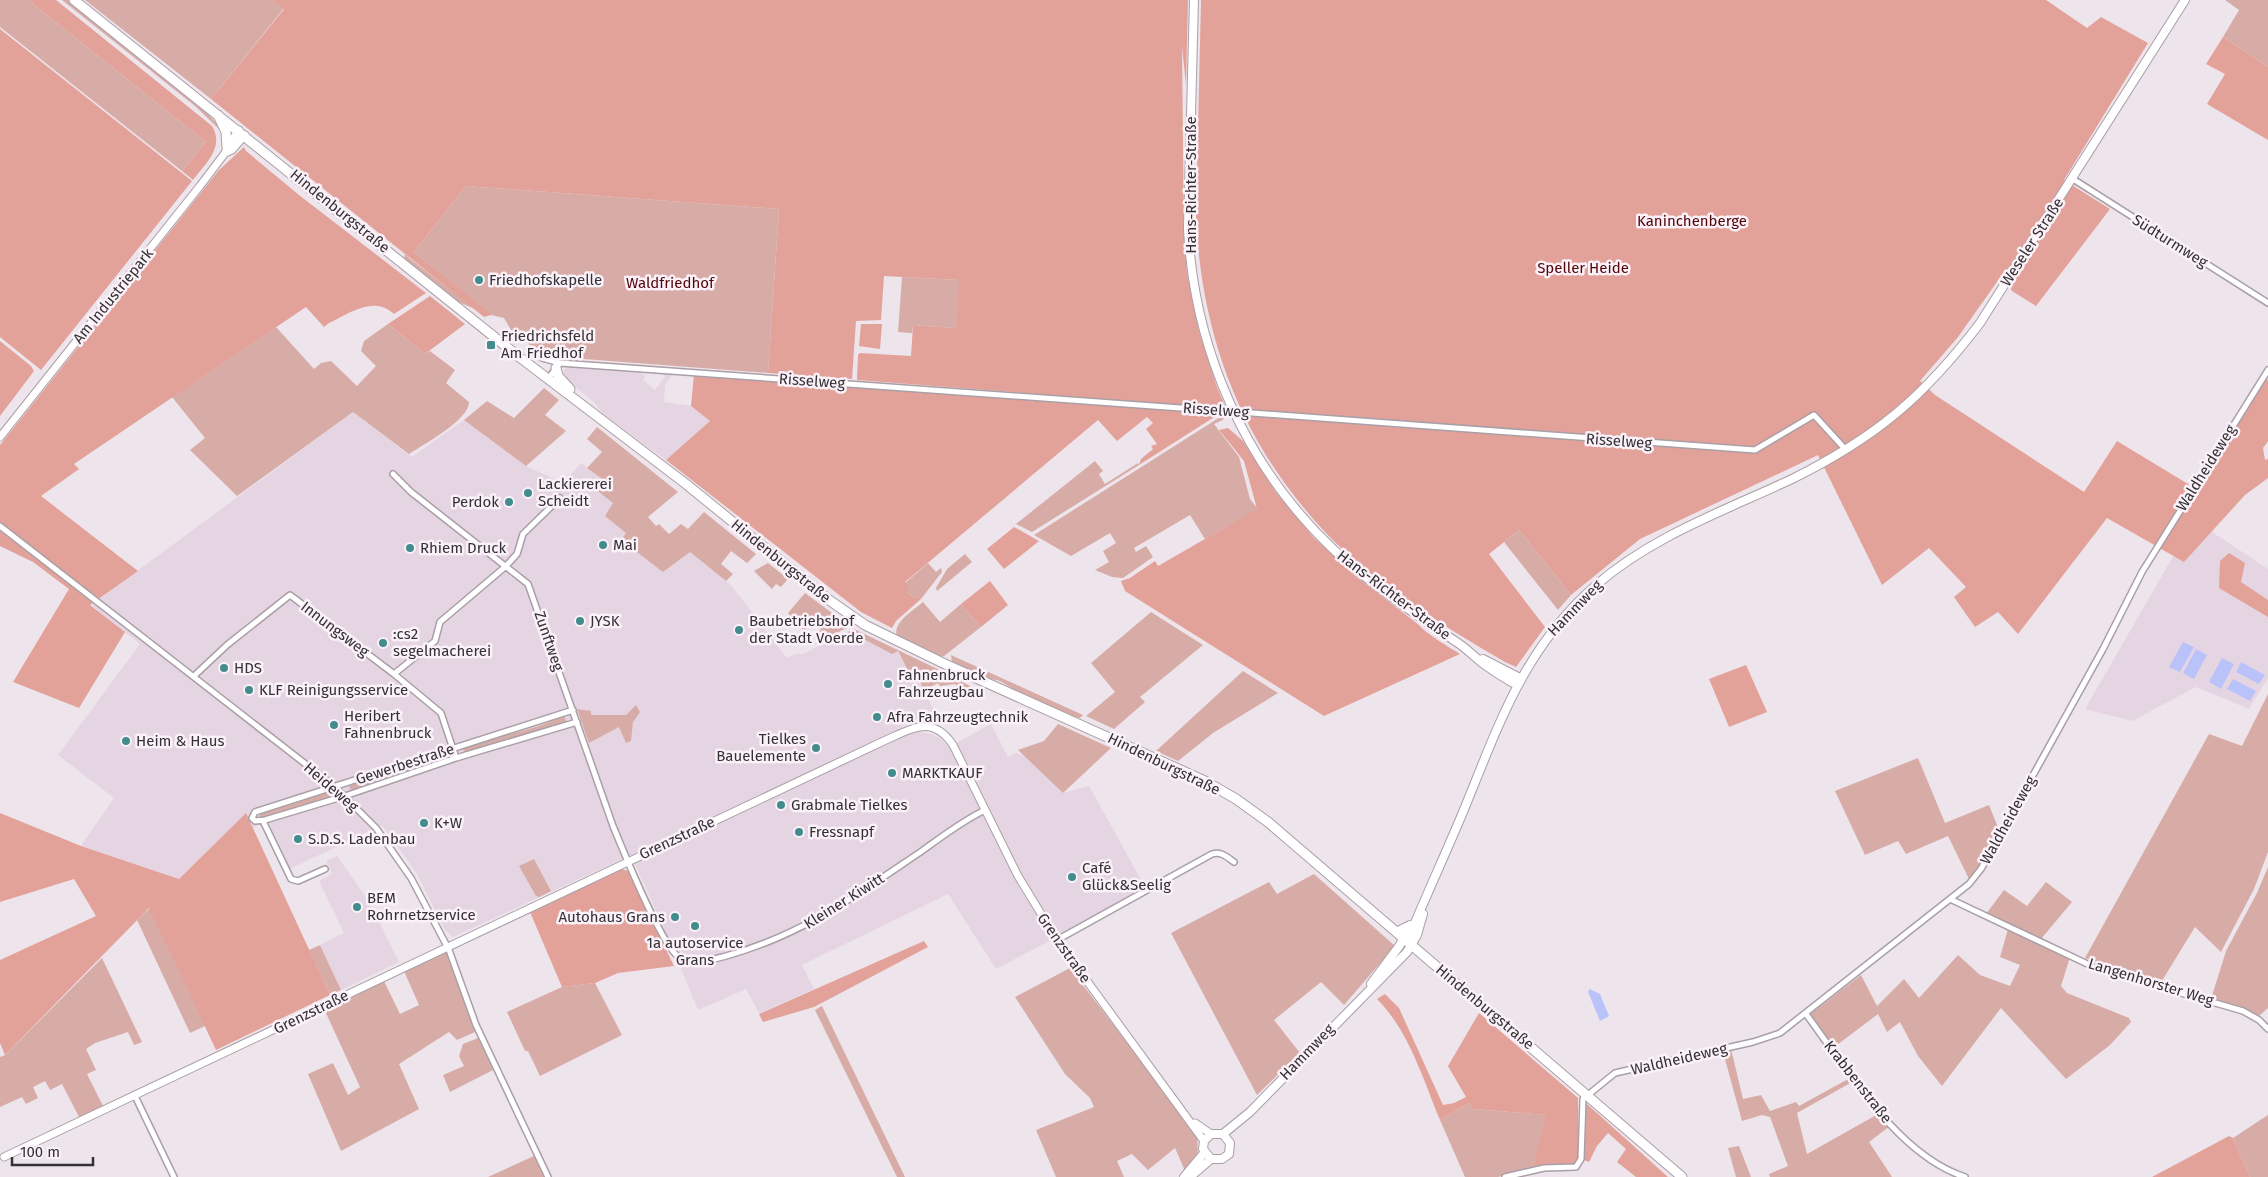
<svg xmlns="http://www.w3.org/2000/svg" width="2268" height="1177" font-family="'Fira Sans',sans-serif">
  <style>
    .built { fill: #e5d5e2 }
    .green { fill: #d8aca6 }
    .forest { fill: #e3a299 }
    .water { fill: #bac2fa }
    .lines { fill: none; stroke-linecap: round; stroke-linejoin: round }
    .minor-casing { stroke: #a99fa7; stroke-width: 8 }
    .tertiary-casing { stroke: #a99fa7; stroke-width: 9 }
    .secondary-casing { stroke: #a99fa7; stroke-width: 10 }
    .primary-casing { stroke: #a99fa7; stroke-width: 11 }
    .minor { stroke: #fff; stroke-width: 5 }
    .tertiary { stroke: #fff; stroke-width: 7 }
    .secondary { stroke: #fff; stroke-width: 8 }
    .primary { stroke: #fff; stroke-width: 9 }
    .poi-dot { fill: #438c8d; stroke: #fbf1f9; stroke-width: 2 }
    .labels { text-anchor: middle; dominant-baseline: central; stroke-width: 5; stroke-linejoin: round; paint-order: stroke }
    .street-label { font-size: 15px; fill: #343134; stroke: #fbf1f9 }
    .park-label { font-size: 15px; fill: #530406; stroke: #fbf1f9 }
    .poi-label { font-size: 15px; fill: #343134; stroke: #fbf1f9; text-anchor: start }
  </style>
  <rect width="100%" height="100%" fill="#eee4ec"/>
  <path class="built" d="M 574,366 L 636,370 L 645,376 L 643,380 L 655,390 L 665,377 L 662,371 L 675,372 L 665,384 L 664,402 L 691,406 L 710,421 L 666,460 L 603,414 L 594,402 L 562,376 L 564,369 Z
    M 353,412 L 412,457 L 464,420 L 526,466 L 563,483 L 581,463 L 602,478 L 626,533 L 621,539 L 690,552 L 731,585 L 787,658 L 795,654 L 803,654 L 829,641 L 836,645 L 843,644 L 855,635 L 885,650 L 897,651 L 910,675 L 920,681 L 934,711 L 902,726 L 907,735 L 918,732 L 931,734 L 940,738 L 949,747 L 991,724 L 1008,757 L 1016,753 L 1025,756 L 1063,793 L 1089,786 L 1145,887 L 1061,935 L 996,969 L 948,894 L 802,965 L 814,989 L 759,1013 L 746,989 L 698,1010 L 670,942 L 631,855 L 453,937 L 445,930 L 417,874 L 382,825 L 290,869 L 268,821 L 252,828 L 246,813 L 179,879 L 81,846 L 114,798 L 58,755 L 140,644 L 91,605 Z
    M 2194,520 L 2268,569 L 2268,678 L 2249,709 L 2196,687 L 2132,721 L 2085,709 Z
    M 337,856 L 370,903 L 399,962 L 341,990 L 320,945 L 344,933 L 319,881 L 332,874 L 326,861 Z"/>
  <path class="green" d="M 0,0 L 28,0 L 206,142 L 182,171 L 0,27 Z
    M 62,0 L 68,0 L 201,106 L 217,124 L 221,131 L 195,106 Z
    M 85,0 L 272,0 L 284,8 L 211,99 Z
    M 2225,0 L 2268,0 L 2268,67 L 2223,37 L 2239,10 Z
    M 466,186 L 779,209 L 768,373 L 544,356 L 511,330 L 504,318 L 491,315 L 414,252 Z
    M 405,254 L 409,258 L 475,309 L 456,301 L 404,259 Z
    M 902,277 L 960,280 L 956,328 L 913,325 L 912,333 L 898,332 Z
    M 388,324 L 425,354 L 430,351 L 455,370 L 446,383 L 469,402 C 469,420 424,444 409,454 L 353,412 L 237,496 L 190,450 L 205,438 L 172,397 L 276,327 L 314,369 L 321,363 L 331,361 L 357,386 L 376,366 L 361,351 L 364,341 Z
    M 544,388 L 559,400 L 545,415 L 566,431 L 526,466 L 464,420 L 487,401 L 514,418 Z
    M 1225,414 L 1223,420 L 1214,424 L 1239,457 L 1250,499 L 1258,509 L 1205,539 L 1190,515 L 1134,548 L 1136,552 L 1146,546 L 1153,557 L 1123,578 L 1112,577 L 1095,570 L 1109,562 L 1103,551 L 1116,543 L 1110,533 L 1071,556 L 1034,535 Z
    M 597,427 L 678,492 L 648,517 L 656,526 L 659,524 L 669,534 L 681,524 L 688,529 L 704,512 L 756,554 L 747,563 L 731,551 L 721,564 L 733,574 L 726,581 L 690,552 L 663,572 L 621,540 L 626,533 L 605,516 L 613,503 L 594,488 L 601,478 L 587,468 L 602,452 L 587,439 Z
    M 1095,461 L 1103,471 L 1099,474 L 1105,484 L 1138,463 L 1139,465 L 1032,532 L 1016,524 Z
    M 1519,530 L 1571,595 L 1558,610 L 1504,542 Z
    M 965,554 L 972,562 L 937,591 L 936,588 L 947,569 Z
    M 768,563 L 788,579 L 781,587 L 776,584 L 772,589 L 754,571 Z
    M 928,563 L 936,572 L 941,568 L 942,572 L 921,599 L 918,596 L 915,598 L 906,592 L 905,583 Z
    M 805,593 L 847,624 L 847,628 L 825,638 L 819,632 L 821,629 L 813,623 L 804,631 L 788,613 Z
    M 923,602 L 940,622 L 961,604 L 981,627 L 944,656 L 938,656 L 897,637 C 892,622 913,611 923,602 Z
    M 1151,612 L 1203,645 L 1140,697 L 1145,702 L 1114,729 L 1086,716 L 1115,692 L 1091,663 Z
    M 854,629 L 952,676 L 977,690 L 973,690 L 968,694 L 955,684 L 940,686 L 938,683 L 924,690 L 920,681 L 910,675 L 898,651 L 892,654 L 856,635 C 846,642 841,647 829,641 Z
    M 951,655 L 1083,715 L 1080,718 L 1075,717 L 1020,693 L 1000,681 L 984,677 L 952,662 Z
    M 1243,671 L 1278,693 L 1213,733 L 1178,761 L 1156,751 Z
    M 2268,694 L 2268,852 L 2254,889 L 2221,952 L 2195,927 L 2160,984 L 2085,958 L 2209,734 L 2242,746 Z
    M 636,705 L 640,712 L 633,722 L 631,741 L 626,743 L 619,727 L 589,743 L 577,709 L 591,711 L 591,715 L 626,715 Z
    M 564,716 L 567,723 L 464,753 L 463,748 L 539,726 Z
    M 1058,724 L 1111,748 L 1063,793 L 1018,750 L 1044,741 Z
    M 444,754 L 447,759 L 354,791 L 350,789 L 349,786 Z
    M 1918,758 L 1945,823 L 1989,805 L 1999,830 L 1984,859 L 1969,879 L 1948,836 L 1906,854 L 1898,841 L 1865,855 L 1835,791 Z
    M 325,792 L 330,795 L 329,798 L 265,819 L 259,816 L 262,811 Z
    M 534,859 L 551,891 L 539,897 L 536,896 L 519,866 Z
    M 2268,867 L 2268,1008 L 2259,1016 L 2211,999 L 2226,951 L 2257,893 Z
    M 1314,874 L 1395,946 L 1344,1005 L 1321,982 L 1274,1020 L 1300,1053 L 1257,1095 L 1171,933 L 1269,882 L 1277,894 Z
    M 2046,882 L 2072,902 L 2041,939 L 1986,914 L 2004,890 L 2027,906 Z
    M 150,908 L 205,1026 L 190,1033 L 137,920 Z
    M 2008,929 L 2070,957 L 2061,986 L 2067,993 L 2129,1018 L 2131,1022 L 2110,1045 L 2066,1079 L 2001,1008 L 1942,1086 L 1918,1056 L 1900,1022 L 1887,1032 L 1878,1014 L 1833,1048 L 1809,1015 L 1861,975 L 1877,1006 L 1904,979 L 1919,998 L 1958,955 L 1980,975 L 2010,986 L 2020,965 L 2000,957 Z
    M 320,945 L 341,990 L 330,995 L 309,950 Z
    M 447,952 L 475,1032 L 457,1040 L 449,1032 L 399,1064 L 419,1109 L 341,1151 L 308,1074 L 333,1063 L 348,1095 L 360,1087 L 325,1011 L 384,981 L 400,1014 L 419,1005 L 404,971 Z
    M 102,958 L 142,1042 L 134,1045 L 128,1032 L 95,1043 L 86,1049 L 96,1070 L 87,1074 L 103,1106 L 79,1117 L 62,1084 L 50,1090 L 45,1081 L 33,1087 L 38,1098 L 26,1104 L 22,1097 L 0,1107 L 0,1057 L 5,1055 Z
    M 1070,968 L 1197,1134 L 1198,1157 L 1186,1173 L 1175,1148 L 1148,1170 L 1132,1154 L 1117,1161 L 1124,1177 L 1056,1177 L 1036,1130 L 1094,1107 L 1090,1098 L 1065,1074 L 1015,997 Z
    M 595,983 L 622,1035 L 540,1076 L 528,1051 L 525,1051 L 507,1012 L 562,987 Z
    M 822,1006 L 905,1177 L 897,1177 L 815,1010 Z
    M 478,1038 L 493,1070 L 450,1092 L 443,1075 L 464,1066 L 459,1056 L 463,1044 Z
    M 1731,1049 L 1743,1099 L 1761,1095 L 1770,1111 L 1796,1102 L 1799,1106 L 1850,1078 L 1852,1082 L 1797,1113 L 1807,1154 L 1878,1114 L 1890,1126 L 1869,1142 L 1892,1177 L 1770,1177 L 1769,1174 L 1788,1166 L 1770,1117 L 1762,1115 L 1742,1121 L 1723,1052 Z
    M 1469,1103 L 1473,1109 L 1547,1115 L 1533,1167 L 1498,1177 L 1465,1177 L 1440,1120 Z
    M 2268,1115 L 2268,1177 L 2250,1177 L 2233,1138 Z
    M 1739,1146 L 1751,1177 L 1736,1177 L 1728,1148 Z
    M 534,1156 L 544,1177 L 488,1177 Z"/>
  <path class="forest" d="M 28,0 L 56,0 L 212,126 C 225,147 205,164 193,180 L 182,171 L 206,142 Z
    M 272,0 L 1188,0 L 1186,85 L 1182,47 L 1184,235 L 1187,273 L 1199,331 L 1217,387 L 1226,408 L 1039,395 L 1037,394 L 857,380 L 858,355 L 860,353 L 911,356 L 913,325 L 956,328 L 959,280 L 884,276 L 881,320 L 856,321 L 852,379 L 768,373 L 779,209 L 466,186 L 414,252 L 490,313 L 491,315 L 484,317 L 211,99 L 284,9 Z
    M 1201,0 L 2046,0 L 2087,28 L 2101,17 L 2148,43 L 2064,180 L 2110,209 L 2036,306 L 2012,291 L 2004,272 L 1958,337 L 1920,381 L 1935,395 L 2084,492 L 2117,441 L 2193,487 L 2261,377 L 2268,380 L 2268,441 L 2263,448 L 2265,460 L 2268,459 L 2268,478 L 2245,495 L 2184,562 L 2107,518 L 2018,634 L 1998,612 L 1975,627 L 1954,597 L 1966,587 L 1929,548 L 1882,585 L 1818,455 L 1640,539 L 1571,595 L 1519,530 L 1489,554 L 1545,627 L 1516,667 L 1505,662 C 1442,625 1375,585 1324,531 C 1241,442 1201,336 1196,216 Z
    M 0,29 L 192,181 L 41,370 L 0,337 Z
    M 2223,37 L 2268,67 L 2268,140 L 2207,104 L 2225,74 L 2206,64 Z
    M 244,147 L 246,151 L 299,195 L 426,293 L 394,314 C 374,295 350,313 329,323 L 324,327 L 306,307 L 74,464 L 79,469 L 41,496 L 138,571 L 90,605 L 125,632 L 79,708 L 13,682 L 69,589 L 33,562 L 0,546 L 0,445 L 219,170 Z
    M 430,296 L 465,324 L 425,354 L 388,324 Z
    M 861,324 L 882,324 L 880,349 L 859,346 Z
    M 0,341 L 31,366 L 34,371 L 0,416 Z
    M 694,374 L 1219,414 L 1139,465 L 1141,459 L 1153,449 L 1151,446 L 1157,444 L 1146,429 L 1153,423 L 1147,417 L 1117,441 L 1098,420 L 905,582 L 909,586 L 906,592 L 915,598 L 918,596 L 921,599 L 896,621 L 892,628 L 861,612 L 666,460 L 710,421 L 691,406 Z
    M 1228,428 L 1243,441 L 1275,491 L 1314,538 L 1357,577 L 1419,625 C 1425,633 1449,647 1460,654 L 1324,716 L 1125,591 L 1121,581 L 1130,578 L 1155,561 L 1158,566 L 1257,509 L 1244,461 L 1219,430 Z
    M 1014,527 L 1039,541 L 1004,569 L 987,549 Z
    M 2229,553 L 2245,563 L 2241,582 L 2268,600 L 2268,617 L 2219,588 L 2220,561 Z
    M 990,581 L 1008,605 L 981,627 L 961,604 Z
    M 1746,665 L 1767,712 L 1729,727 L 1709,679 Z
    M 0,813 L 81,846 L 179,879 L 246,813 L 330,995 L 216,1050 L 149,908 L 5,1055 L 0,1043 L 0,960 L 96,916 L 74,879 L 0,902 Z
    M 621,869 L 628,871 L 674,966 L 618,973 L 595,983 L 562,987 L 530,912 Z
    M 924,941 L 928,947 L 814,1007 L 763,1022 L 759,1014 Z
    M 1385,994 L 1399,1008 L 1443,1105 L 1454,1103 L 1466,1097 L 1448,1066 L 1479,1013 L 1578,1098 L 1578,1156 L 1576,1163 L 1573,1165 L 1533,1167 L 1546,1115 L 1473,1109 L 1469,1103 L 1440,1120 C 1423,1079 1409,1031 1377,999 Z
    M 1585,1104 L 1587,1104 L 1668,1177 L 1636,1177 L 1617,1162 L 1626,1149 L 1608,1133 L 1597,1146 L 1589,1162 L 1584,1160 Z
    M 2229,1136 L 2233,1138 L 2250,1177 L 2152,1177 Z"/>
  <path class="water" d="M 2183,642 L 2194,647 L 2180,672 L 2169,667 Z
    M 2196,649 L 2207,655 L 2194,679 L 2183,673 Z
    M 2222,658 L 2234,664 L 2221,689 L 2209,682 Z
    M 2241,662 L 2265,675 L 2259,684 L 2236,672 Z
    M 2233,679 L 2256,691 L 2250,701 L 2227,689 Z
    M 1590,989 L 1600,994 L 1609,1016 L 1600,1021 L 1588,992 Z"/>
  <g class="lines">
    <g class="minor-casing">
      <path id="minor" d="M 2073,179 L 2268,303
        M 542,358 L 560,363 L 548,379
        M 560,363 L 1222,411 L 1234,409 L 1239,412 L 1755,450 L 1814,415 L 1846,450
        M 393,474 L 411,492 L 528,584 L 613,826 C 622,848 663,948 679,957 C 693,966 711,960 726,956 C 802,935 855,896 919,853 C 940,838 962,821 985,810
        M 0,526 L 335,787 L 376,828 L 411,878 L 449,950 L 476,1025 L 548,1177
        M 394,674 L 435,641 L 440,622 L 505,567 L 517,554 L 523,534 L 560,498
        M 194,676 L 227,645 L 290,595 L 394,674 L 441,713 L 456,758
        M 573,710 L 255,812 L 252,818 L 255,821 L 265,820 L 345,796 L 456,758 L 577,722
        M 263,821 L 291,879 L 298,881 L 325,869
        M 1950,899 L 2098,969 L 2243,1011 L 2259,1020 L 2268,1029
        M 1057,940 L 1212,854 C 1221,851 1227,857 1234,862
        M 1806,1014 C 1847,1069 1897,1155 1965,1177
        M 135,1096 L 174,1177
        M 1505,1177 L 1544,1168 L 1576,1167 L 1581,1159 L 1583,1099 L 1615,1073 L 1753,1042 L 1780,1033 L 1969,884 L 1981,869 L 2103,649 L 2142,572 L 2268,370"/>
    </g>
    <g class="tertiary-casing">
      <path id="tertiary" d="M 225,153 L 232,150 L 245,135
        M 0,437 L 200,186 L 225,153 L 227,147 L 239,130
        M 1195,1123 L 1211,1134
        M 4,1157 L 888,739 C 915,727 933,716 953,745 L 1018,876 L 1057,940 L 1204,1141"/>
    </g>
    <g class="secondary-casing">
      <path id="secondary" d="M 1194,0 L 1188,228 C 1194,349 1245,466 1334,550 C 1372,585 1416,615 1458,643 C 1470,651 1479,662 1491,669 C 1499,675 1508,680 1517,685
        M 1483,659 L 1520,678
        M 1396,932 L 1410,925
        M 1407,942 C 1425,898 1445,855 1463,812 C 1498,727 1523,649 1595,586 C 1652,536 1724,511 1792,479 C 1875,438 1924,397 1980,323 L 2185,0
        M 1371,984 L 1400,945 L 1405,933
        M 1223,1134 L 1250,1112 L 1407,952 L 1417,935 L 1423,914
        M 1184,1177 L 1204,1153
        M 1190,1177 L 1211,1159 L 1222,1159 L 1229,1154 L 1230,1143 L 1223,1134 L 1211,1134 L 1204,1141 L 1203,1149 L 1211,1159"/>
    </g>
    <g class="primary-casing">
      <path id="primary" d="M 74,0 L 518,356 L 686,484 L 829,600 L 865,625 L 945,664 L 1205,781 L 1236,799 L 1268,822 L 1682,1177
        M 218,115 L 226,132 L 227,147
        M 556,368 L 558,376 L 570,389"/>
    </g>
    <use href="#minor" class="minor"/>
    <use href="#tertiary" class="tertiary"/>
    <use href="#secondary" class="secondary"/>
    <use href="#primary" class="primary"/>
  </g>
  <g class="poi-dot">
    <circle cx="479" cy="280" r="5"/>
    <rect x="486" y="340" width="10" height="10" rx="2.5"/>
    <circle cx="528" cy="493" r="5"/>
    <circle cx="509" cy="502" r="5"/>
    <circle cx="603" cy="545" r="5"/>
    <circle cx="410" cy="548" r="5"/>
    <circle cx="580" cy="621" r="5"/>
    <circle cx="739" cy="630" r="5"/>
    <circle cx="383" cy="643" r="5"/>
    <circle cx="224" cy="668" r="5"/>
    <circle cx="888" cy="684" r="5"/>
    <circle cx="249" cy="690" r="5"/>
    <circle cx="877" cy="717" r="5"/>
    <circle cx="334" cy="725" r="5"/>
    <circle cx="126" cy="741" r="5"/>
    <circle cx="816" cy="748" r="5"/>
    <circle cx="892" cy="773" r="5"/>
    <circle cx="781" cy="805" r="5"/>
    <circle cx="424" cy="823" r="5"/>
    <circle cx="799" cy="832" r="5"/>
    <circle cx="298" cy="839" r="5"/>
    <circle cx="1072" cy="877" r="5"/>
    <circle cx="357" cy="907" r="5"/>
    <circle cx="675" cy="917" r="5"/>
    <circle cx="695" cy="926" r="5"/>
  </g>
  <g class="labels">
    <g class="street-label">
      <text transform="translate(1191 185) rotate(-90)">Hans-Richter-Straße</text>
      <text transform="translate(340 211) rotate(39)">Hindenburgstraße</text>
      <text transform="translate(2170 241) rotate(32)">Südturmweg</text>
      <text transform="translate(2032 242) rotate(-57)">Weseler Straße</text>
      <text transform="translate(113 296) rotate(-51)">Am Industriepark</text>
      <text transform="translate(812 381) rotate(4)">Risselweg</text>
      <text transform="translate(1216 410) rotate(4)">Risselweg</text>
      <text transform="translate(1619 441) rotate(4)">Risselweg</text>
      <text transform="translate(2206 468) rotate(-58)">Waldheideweg</text>
      <text transform="translate(781 561) rotate(39)">Hindenburgstraße</text>
      <text transform="translate(1394 595) rotate(37)">Hans-Richter-Straße</text>
      <text transform="translate(1575 608) rotate(-46)">Hammweg</text>
      <text transform="translate(335 629) rotate(37)">Innungsweg</text>
      <text transform="translate(549 641) rotate(71)">Zunftweg</text>
      <text transform="translate(405 764) rotate(-18)">Gewerbestraße</text>
      <text transform="translate(1164 764) rotate(26)">Hindenburgstraße</text>
      <text transform="translate(331 787) rotate(41)">Heideweg</text>
      <text transform="translate(2008 820) rotate(-61)">Waldheideweg</text>
      <text transform="translate(677 838) rotate(-25)">Grenzstraße</text>
      <text transform="translate(844 901) rotate(-32)">Kleiner Kiwitt</text>
      <text transform="translate(1064 948) rotate(55)">Grenzstraße</text>
      <text transform="translate(2151 982) rotate(17)">Langenhorster Weg</text>
      <text transform="translate(1485 1007) rotate(40)">Hindenburgstraße</text>
      <text transform="translate(311 1012) rotate(-26)">Grenzstraße</text>
      <text transform="translate(1307 1052) rotate(-46)">Hammweg</text>
      <text transform="translate(1679 1059) rotate(-13)">Waldheideweg</text>
      <text transform="translate(1858 1082) rotate(52)">Krabbenstraße</text>
    </g>
    <g class="park-label">
      <text x="1692" y="221">Kaninchenberge</text>
      <text x="1583" y="268">Speller Heide</text>
      <text x="670" y="283">Waldfriedhof</text>
    </g>
    <g class="poi-label">
      <text x="489" y="280">Friedhofskapelle</text>
      <text x="501" y="336">Friedrichsfeld<tspan x="501" dy="17">Am Friedhof</tspan></text>
      <text x="538" y="484">Lackiererei<tspan x="538" dy="17">Scheidt</tspan></text>
      <text x="499" y="502" text-anchor="end">Perdok</text>
      <text x="613" y="545">Mai</text>
      <text x="420" y="548">Rhiem Druck</text>
      <text x="590" y="621">JYSK</text>
      <text x="749" y="621">Baubetriebshof<tspan x="749" dy="17">der Stadt Voerde</tspan></text>
      <text x="393" y="634">:cs2<tspan x="393" dy="17">segelmacherei</tspan></text>
      <text x="234" y="668">HDS</text>
      <text x="898" y="675">Fahnenbruck<tspan x="898" dy="17">Fahrzeugbau</tspan></text>
      <text x="259" y="690">KLF Reinigungsservice</text>
      <text x="344" y="716">Heribert<tspan x="344" dy="17">Fahnenbruck</tspan></text>
      <text x="887" y="717">Afra Fahrzeugtechnik</text>
      <text x="806" y="739" text-anchor="end">Tielkes<tspan x="806" dy="17">Bauelemente</tspan></text>
      <text x="136" y="741">Heim &amp; Haus</text>
      <text x="902" y="773">MARKTKAUF</text>
      <text x="791" y="805">Grabmale Tielkes</text>
      <text x="434" y="823">K+W</text>
      <text x="809" y="832">Fressnapf</text>
      <text x="308" y="839">S.D.S. Ladenbau</text>
      <text x="1082" y="868">Café<tspan x="1082" dy="17">Glück&amp;Seelig</tspan></text>
      <text x="367" y="898">BEM<tspan x="367" dy="17">Rohrnetzservice</tspan></text>
      <text x="665" y="917" text-anchor="end">Autohaus Grans</text>
      <text x="695" y="943" text-anchor="middle">1a autoservice<tspan x="695" dy="17">Grans</tspan></text>
    </g>
  </g>
  <path d="M12 1157v8h81v-8" fill="none" stroke="#343134" stroke-width="2.5"/>
  <text x="20" y="1157" font-size="15" fill="#343134" stroke="#fbf1f9" stroke-width="4" paint-order="stroke">100 m</text>
</svg>
